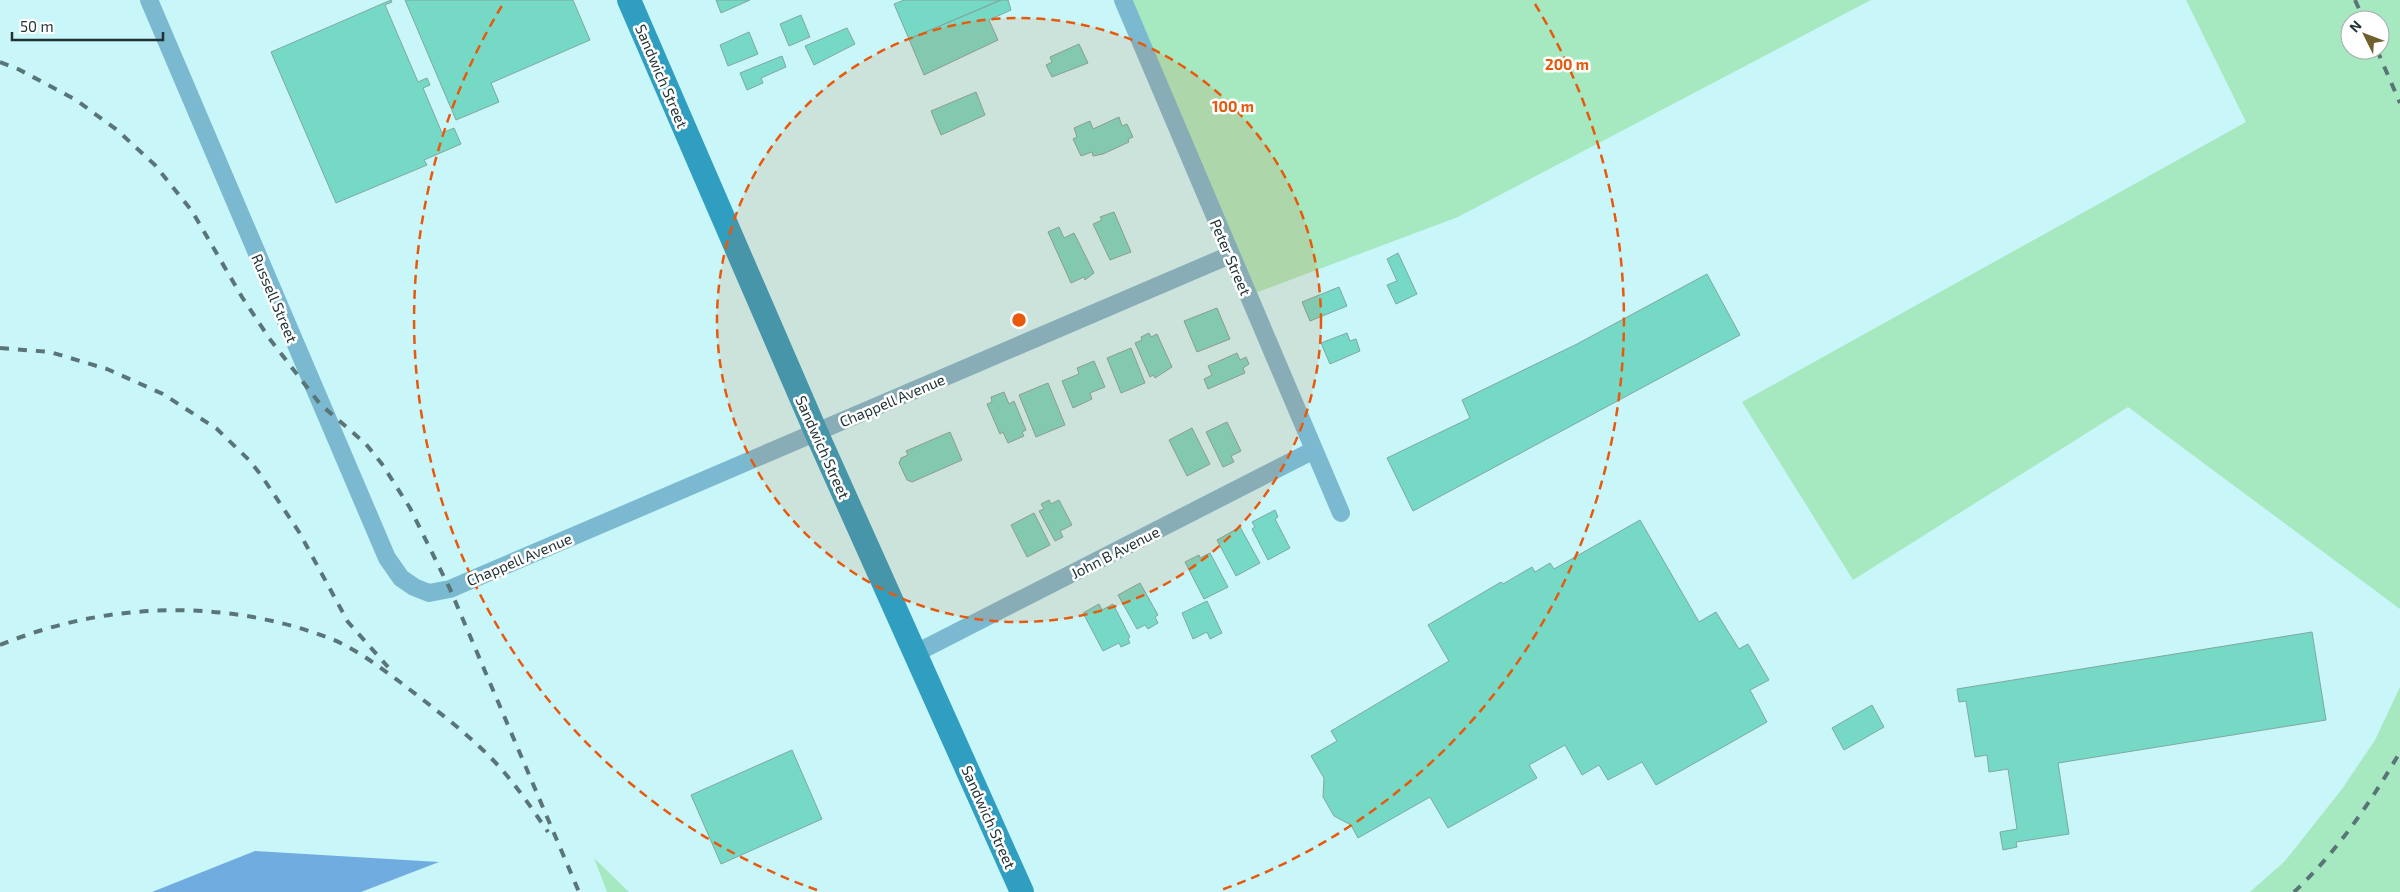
<svg xmlns="http://www.w3.org/2000/svg" width="2400" height="892" font-family="'Exo 2',sans-serif">
  <style>
    .green { fill: #a6e9c1; fill-rule: evenodd }
    .water { fill: #70ace0 }
    .building { fill: #75d9c6; stroke: #7fa89f }
    .lines { fill: none; stroke-linecap: round; stroke-linejoin: round }
    .minor { stroke: #7bb9d0; stroke-width: 18 }
    .secondary { stroke: #309ec0; stroke-width: 24 }
    .rail { stroke: #5a7577; stroke-width: 4; stroke-dasharray: 9 9; stroke-linecap: butt }
    .ring { fill: none; stroke: #e8590c; stroke-width: 2.5; stroke-dasharray: 9 6 }
    .labels { text-anchor: middle; dominant-baseline: central; stroke-width: 5; stroke-linejoin: round; paint-order: stroke }
    .street-label { font-size: 15px; fill: #1f3132; stroke: #fff }
    .centre { fill: #e8590c; stroke: #fff; stroke-width: 2.5 }
    .ring-label { font-size: 15px; text-anchor: middle; font-weight: bold; fill: #e8590c; stroke: #fff; stroke-width: 5; stroke-linejoin: round; paint-order: stroke }
  </style>
  <rect width="100%" height="100%" fill="#c9f6f9"/>
  <path class="green" d="M 1124,0 L 1871,0 L 1458,217 L 1250,295 Z
    M 2186,0 L 2400,0 L 2400,609 L 2128,407 L 1853,580 L 1742,402 L 2246,122 ZM 2350,20 L 2380,20 L 2380,50 L 2350,50 Z
    M 2400,687 L 2400,892 L 2250,892 L 2285,861 L 2342,789 L 2375,740 Z
    M 594,858 L 629,892 L 607,892 Z"/>
  <path class="water" d="M 255,851 L 439,862 L 361,892 L 152,892 Z"/>
  <path class="building" d="M 391,0 L 392,2 L 385,5 L 418,82 L 427,78 L 430,85 L 423,88 L 442,133 L 454,128 L 461,144 L 424,160 L 427,165 L 336,203 L 271,52 Z
    M 405,0 L 573,0 L 590,40 L 491,83 L 499,102 L 456,120 Z
    M 716,0 L 750,0 L 721,13 Z
    M 904,0 L 1001,0 L 909,39 L 894,4 Z
    M 1001,0 L 1008,0 L 1011,10 L 989,20 L 998,40 L 924,75 L 909,39 Z
    M 801,15 L 810,37 L 789,46 L 780,24 Z
    M 847,28 L 855,44 L 814,65 L 805,46 Z
    M 749,32 L 758,54 L 728,66 L 720,45 Z
    M 1079,44 L 1088,63 L 1052,77 L 1046,65 L 1052,62 L 1050,57 Z
    M 782,56 L 786,67 L 761,78 L 763,83 L 747,90 L 740,73 Z
    M 976,92 L 985,115 L 941,135 L 931,111 Z
    M 1119,117 L 1122,126 L 1127,124 L 1133,137 L 1128,139 L 1129,142 L 1103,154 L 1093,156 L 1092,152 L 1081,156 L 1073,139 L 1077,137 L 1074,128 L 1090,121 L 1093,129 Z
    M 1114,212 L 1131,252 L 1110,260 L 1093,224 L 1102,220 L 1100,217 Z
    M 1059,227 L 1064,238 L 1074,233 L 1094,273 L 1085,280 L 1084,277 L 1071,283 L 1048,232 Z
    M 1398,253 L 1417,294 L 1396,304 L 1387,285 L 1397,281 L 1387,259 Z
    M 1707,274 L 1740,335 L 1413,511 L 1387,458 L 1470,418 L 1462,400 L 1577,344 Z
    M 1339,287 L 1347,306 L 1310,321 L 1302,302 Z
    M 1217,308 L 1230,339 L 1197,352 L 1184,321 Z
    M 1149,333 L 1151,337 L 1157,334 L 1172,367 L 1155,378 L 1153,375 L 1150,377 L 1135,343 L 1142,340 L 1141,337 Z
    M 1347,333 L 1350,341 L 1356,339 L 1360,351 L 1330,364 L 1321,343 Z
    M 1131,348 L 1145,383 L 1121,393 L 1107,358 Z
    M 1237,353 L 1240,360 L 1246,357 L 1249,364 L 1243,368 L 1245,373 L 1208,389 L 1204,379 L 1212,375 L 1208,366 Z
    M 1094,361 L 1105,387 L 1090,393 L 1092,399 L 1073,408 L 1062,381 L 1079,374 L 1077,368 Z
    M 1048,383 L 1065,425 L 1036,437 L 1019,395 Z
    M 1004,392 L 1009,404 L 1014,401 L 1026,430 L 1022,432 L 1024,436 L 1008,443 L 1003,432 L 1000,434 L 987,404 L 992,402 L 991,397 Z
    M 1227,422 L 1241,451 L 1231,456 L 1234,462 L 1223,467 L 1206,432 Z
    M 1192,428 L 1210,464 L 1187,476 L 1169,440 Z
    M 950,432 L 962,460 L 912,482 L 907,480 L 899,463 L 901,458 L 908,455 L 906,451 Z
    M 1049,500 L 1051,504 L 1059,500 L 1072,525 L 1060,531 L 1063,537 L 1055,541 L 1039,511 L 1044,509 L 1041,504 Z
    M 1275,510 L 1278,517 L 1275,519 L 1290,548 L 1268,560 L 1252,529 L 1255,527 L 1252,522 Z
    M 1034,513 L 1050,545 L 1027,557 L 1011,525 Z
    M 1640,520 L 1699,622 L 1716,612 L 1739,649 L 1748,644 L 1769,680 L 1750,690 L 1767,722 L 1656,785 L 1642,762 L 1608,780 L 1599,765 L 1582,775 L 1565,745 L 1529,765 L 1537,778 L 1448,828 L 1430,797 L 1358,838 L 1351,825 L 1334,816 L 1323,797 L 1324,778 L 1311,756 L 1337,741 L 1331,731 L 1449,661 L 1428,625 L 1501,582 L 1503,584 L 1532,567 L 1535,572 L 1550,563 L 1554,569 Z
    M 1240,527 L 1260,563 L 1236,576 L 1217,540 Z
    M 1210,553 L 1228,587 L 1204,599 L 1185,562 L 1199,555 L 1200,558 Z
    M 1140,583 L 1158,615 L 1155,617 L 1158,623 L 1148,629 L 1145,625 L 1137,629 L 1118,595 Z
    M 1207,601 L 1222,633 L 1210,639 L 1207,632 L 1193,639 L 1182,613 Z
    M 1099,604 L 1102,610 L 1113,604 L 1130,637 L 1128,639 L 1130,643 L 1121,647 L 1119,643 L 1103,651 L 1083,613 Z
    M 2312,632 L 2326,720 L 2058,763 L 2069,834 L 2016,842 L 2017,847 L 2003,850 L 2000,832 L 2017,829 L 2008,769 L 1989,772 L 1987,755 L 1975,757 L 1966,701 L 1959,702 L 1957,689 Z
    M 1872,705 L 1884,727 L 1844,750 L 1832,728 Z
    M 792,750 L 822,819 L 721,864 L 691,795 Z"/>
  <g class="lines">
    <path class="minor" d="M 149,0 L 387,558 L 401,578 L 414,587 L 429,593 L 450,589 L 1230,255
      M 1123,0 L 1341,513
      M 916,653 L 1314,450"/>
    <path class="secondary" d="M 629,0 L 816,432 L 1022,892"/>
    <path class="rail" d="M 2355,0 L 2364,20
      M 2377,50 L 2400,103
      M 0,62 L 18,69 L 76,100 L 117,130 L 155,165 L 192,211 L 242,297 L 269,338 L 320,404 L 366,444 L 382,464 L 410,508 L 450,589 L 579,892
      M 0,348 L 50,352 L 107,369 L 163,394 L 217,429 L 249,460 L 261,475 L 299,532 L 348,622 L 388,667
      M 0,645 C 105,602 223,598 329,638 C 355,648 378,666 400,682 C 432,707 465,731 493,760 C 514,782 531,807 548,832
      M 2294,892 C 2336,853 2371,802 2400,752"/>
  </g>
  <circle cx="1019" cy="320" r="302" fill="#e8590c" fill-opacity=".12"/>
  <g class="ring">
    <circle cx="1019" cy="320" r="302"/>
    <path d="M817 890A605 605 0 0 1 503 4M1535 4A605 605 0 0 1 1221 890"/>
  </g>
  <g class="labels">
    <g class="street-label">
      <text transform="translate(662 76) rotate(67)">Sandwich Street</text>
      <text transform="translate(1231 257) rotate(67)">Peter Street</text>
      <text transform="translate(275 298) rotate(67)">Russell Street</text>
      <text transform="translate(892 400) rotate(-23)">Chappell Avenue</text>
      <text transform="translate(823 447) rotate(66)">Sandwich Street</text>
      <text transform="translate(1115 552) rotate(-27)">John B Avenue</text>
      <text transform="translate(519 559) rotate(-23)">Chappell Avenue</text>
      <text transform="translate(989 817) rotate(66)">Sandwich Street</text>
    </g>
  </g>
  <circle cx="1019" cy="320" r="8" class="centre"/>
  <g class="ring-label">
    <text x="1567" y="70">200 m</text>
    <text x="1233" y="112">100 m</text>
  </g>
  <g transform="translate(2365 35) rotate(312)"><circle r="24" fill="#ffffff" stroke="#a5adad"/>
  <path d="M0-4L9 19L0 12L-9 19Z" fill="#70602d"/>
  <text y="-8" font-size="14" font-weight="bold" text-anchor="middle" fill="#1f3132">N</text>
  </g>
  <path d="M12 32v8h151v-8" fill="none" stroke="#1f3132" stroke-width="2.5"/>
  <text x="20" y="32" font-size="15" fill="#1f3132" stroke="#ffffff" stroke-width="4" paint-order="stroke">50 m</text>
</svg>
